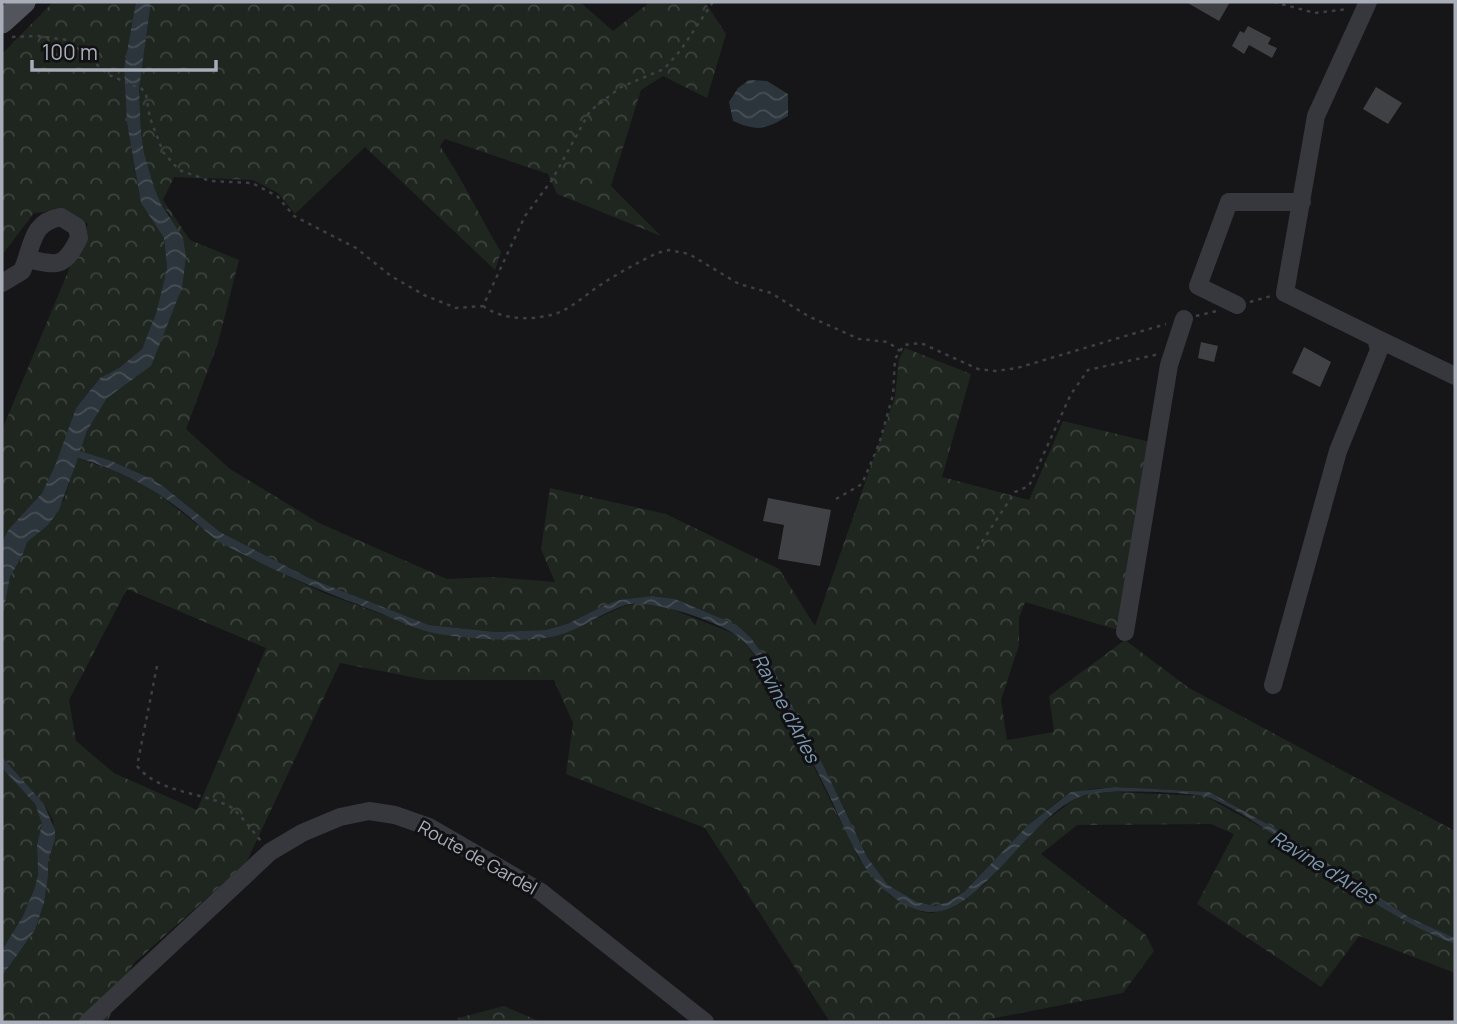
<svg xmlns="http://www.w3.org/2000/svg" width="1457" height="1024" font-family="Manrope,sans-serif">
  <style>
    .forest { fill: url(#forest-crowns); fill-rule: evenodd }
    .water { fill: url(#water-waves) }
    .building { fill: #404145 }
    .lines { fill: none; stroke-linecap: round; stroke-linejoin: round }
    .path { stroke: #3d3f44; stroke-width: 2.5; stroke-dasharray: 3.5 5; stroke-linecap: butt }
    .minor { stroke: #37383d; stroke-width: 18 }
    .major { stroke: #53555c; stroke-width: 23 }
    .labels { text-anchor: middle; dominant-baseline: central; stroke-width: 6; stroke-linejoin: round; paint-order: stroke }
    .street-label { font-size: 18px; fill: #a8adb8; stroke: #111113 }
    .water-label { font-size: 19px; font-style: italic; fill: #7f9bb3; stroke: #111113 }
  </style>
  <defs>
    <pattern id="forest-crowns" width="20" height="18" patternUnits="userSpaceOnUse" patternTransform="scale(1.75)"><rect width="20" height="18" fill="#1e261f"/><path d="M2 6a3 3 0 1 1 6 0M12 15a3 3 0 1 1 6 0" fill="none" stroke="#3c433d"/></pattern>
    <pattern id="water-waves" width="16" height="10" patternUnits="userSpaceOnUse" patternTransform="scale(1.75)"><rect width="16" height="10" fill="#2c353c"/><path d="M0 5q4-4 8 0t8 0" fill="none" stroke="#485056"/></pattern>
  </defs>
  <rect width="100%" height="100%" fill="#161618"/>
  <path class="forest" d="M 53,2 L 136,2 L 124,68 L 127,123 L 141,203 L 164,238 L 167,267 L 164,281 L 156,313 L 142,349 L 119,368 L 100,378 L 76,408 L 55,467 L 42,493 L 9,529 L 2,541 L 2,430 L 88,224 L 65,210 L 34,213 L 2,255 L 2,54 Z
    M 151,2 L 580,2 L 613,31 L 650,2 L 705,2 L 726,34 L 707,98 L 663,76 L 641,90 L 611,186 L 661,236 L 557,194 L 548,174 L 445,139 L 440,146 C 463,180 480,217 501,252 L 495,270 L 365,147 L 295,214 L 278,193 L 253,180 L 174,177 L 163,200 L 190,240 L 239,260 L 218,343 L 186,429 L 230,469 L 319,523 L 447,579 L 493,577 L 555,582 L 541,549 L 550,488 L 666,514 L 779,569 L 815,626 L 895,397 L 899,359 L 905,348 L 971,374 L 942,477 L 1029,500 L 1063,421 L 1150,442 L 1118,630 L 1025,602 L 1019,618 L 1019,645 L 1001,700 L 1007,740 L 1054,732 L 1049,696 L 1125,640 L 1189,688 L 1455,831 L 1455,938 L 1410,918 L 1278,830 L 1209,792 L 1115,787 L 1091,789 L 1065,796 L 1028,825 L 964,892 L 948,902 L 935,906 L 917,902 L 888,885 L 867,857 L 824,767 L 772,667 L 751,638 L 737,625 L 675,599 L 652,596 L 619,600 L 605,605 L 567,624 L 546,630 L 496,632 L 429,625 L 309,578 L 220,532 L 163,486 L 145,476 L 109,460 L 79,451 L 87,431 L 107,398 L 150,366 L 179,296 L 170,215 L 161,204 L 154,187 L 144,153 L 141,132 L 139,89 Z
    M 77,458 L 115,471 L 152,489 L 213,537 L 290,577 L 324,593 L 433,633 L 511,639 L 544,638 L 570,631 L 624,606 L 644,602 L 661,605 L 735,634 L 746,644 L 759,662 L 787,712 L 859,859 L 890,896 L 922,912 L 933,913 L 965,899 L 983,886 L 1034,830 L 1077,797 L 1094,792 L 1114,792 L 1205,796 L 1263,828 L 1405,921 L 1455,944 L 1455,973 L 1359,936 L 1321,987 L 1197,904 L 1234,834 L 1211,824 L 1077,825 L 1041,854 L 1146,935 L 1154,951 L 1123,993 L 975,1022 L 830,1022 L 705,828 L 566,774 L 573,723 L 554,680 L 427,680 L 340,663 L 246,863 L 133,964 L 107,1022 L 2,1022 L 2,976 L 35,930 L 44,903 L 48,877 L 48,861 L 55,839 L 53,820 L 44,804 L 2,757 L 2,620 L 10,577 L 23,554 L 27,541 L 64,500 ZM 127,589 L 266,648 L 197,810 L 114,773 L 76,741 L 69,700 Z
    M 2,768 L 35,804 L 42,824 L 37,844 L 38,874 L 35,887 L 23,916 L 2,950 Z
    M 504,1006 L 541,1022 L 457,1022 L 458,1018 Z"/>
  <path class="water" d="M 136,2 L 151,2 L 139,89 L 141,132 L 144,153 L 154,187 L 161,204 L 183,238 L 186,257 L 182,288 L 151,366 L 107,398 L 87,431 L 80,451 L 109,460 L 145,476 L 163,486 L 220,532 L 309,578 L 429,625 L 496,632 L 546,630 L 567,624 L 605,605 L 619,600 L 652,596 L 675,599 L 737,625 L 751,638 L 772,667 L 824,767 L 867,857 L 888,885 L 917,902 L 935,906 L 948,902 L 964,892 L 1028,825 L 1071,792 L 1115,787 L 1209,792 L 1278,830 L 1410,918 L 1455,938 L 1455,944 C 1398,922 1346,885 1296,850 C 1269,832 1240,810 1210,798 C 1194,791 1111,790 1093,793 C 1032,802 978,930 918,910 C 867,893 850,839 829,795 C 811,759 794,724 775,690 C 765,671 754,648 736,635 C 715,620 649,598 625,605 C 601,613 580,630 556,636 C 523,643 471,639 438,634 C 416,630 395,619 375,611 C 335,596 297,581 259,562 C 244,554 228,548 214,538 C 203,530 193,519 182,511 C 151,486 116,469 78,458 L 59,510 L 48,525 L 27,542 L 23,554 L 10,577 L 2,620 L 2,541 L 9,529 L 42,493 L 55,466 L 76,408 L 100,378 L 119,368 L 142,349 L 156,313 L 164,281 L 167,267 L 164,238 L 141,203 L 127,123 L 124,68 Z
    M 749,80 L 767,81 L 788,94 L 788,116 C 766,129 758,132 733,121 L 729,102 L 738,88 Z
    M 2,757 L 44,804 L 55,830 L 55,839 L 48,861 L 48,877 L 44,903 L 35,930 L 2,976 L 2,950 L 23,916 L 35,887 L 38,874 L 37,844 L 42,824 L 35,804 L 2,768 Z"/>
  <path class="building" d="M 1186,2 L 1230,2 L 1219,21 Z
    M 1248,26 L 1271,38 L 1268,44 L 1277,48 L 1272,58 L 1249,45 L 1244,54 L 1232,46 L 1240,31 L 1244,33 Z
    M 1376,87 L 1402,103 L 1388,124 L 1363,109 Z
    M 1201,342 L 1218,346 L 1214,362 L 1198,358 Z
    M 1304,347 L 1331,362 L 1320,387 L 1292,373 Z
    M 768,498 L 831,510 L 820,566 L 778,559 L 784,525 L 763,521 Z"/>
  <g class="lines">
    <path class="path" d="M 1274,2 L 1315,13 L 1348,9
      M 12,37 L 38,36 L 68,40 L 109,75 L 142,89 L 146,95 L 150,118 L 163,152 L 179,170 L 210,181 L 252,183 L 277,196 L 294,216 L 356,248 L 391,276 L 424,295 L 456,308 L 483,306 L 525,216 L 552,180 L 590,111 L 621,87 L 664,69 L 680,51 L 713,2
      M 1250,302 L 1271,296
      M 483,306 C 503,321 537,321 560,312 C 576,305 590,291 605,282 C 622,271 639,262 657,253 L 669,250 L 689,254 L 739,284 L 771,293 L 808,316 L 859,339 L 888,342 L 900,351
      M 1196,316 L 1217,311
      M 836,499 L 862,484 L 879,444 L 893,395 L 895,359 L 904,345 L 921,343 L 978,369 L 995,371 L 1017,368 L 1166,324
      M 977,549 L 1015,492 L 1029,486 L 1071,394 L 1088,370 L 1159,354
      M 157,666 L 137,766 C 158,792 198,792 227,805 C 237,809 253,832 261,841"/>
    <path class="minor" d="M 2,283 L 22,271 C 33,247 30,222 61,217 L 77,227 L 79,238 C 64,268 58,266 28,259
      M 1237,305 L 1198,286 L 1229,202 L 1302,202
      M 1376,338 L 1455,376
      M 1125,632 L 1169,365 L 1184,319
      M 1273,685 L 1338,451 L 1379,350 L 1376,338 L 1285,293 L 1316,116 L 1368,2
      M 88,1022 L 270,852 L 302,833 L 340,817 L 369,811 L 395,815 L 429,827 L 541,892 L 705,1022"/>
    <path class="major" d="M 2,22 L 24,2"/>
  </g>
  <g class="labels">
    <g class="street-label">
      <text transform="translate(478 857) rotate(29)">Route de Gardel</text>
    </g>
    <g class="water-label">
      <text transform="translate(786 708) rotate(62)">Ravine d'Arles</text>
      <text transform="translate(1324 867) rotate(32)">Ravine d'Arles</text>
    </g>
  </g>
  <rect width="1457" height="1024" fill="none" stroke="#a8adb8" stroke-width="7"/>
  <path d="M32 60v10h184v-10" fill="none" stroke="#a8adb8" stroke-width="3.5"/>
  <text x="42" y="60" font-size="21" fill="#a8adb8" stroke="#111113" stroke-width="5" paint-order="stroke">100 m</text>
</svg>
